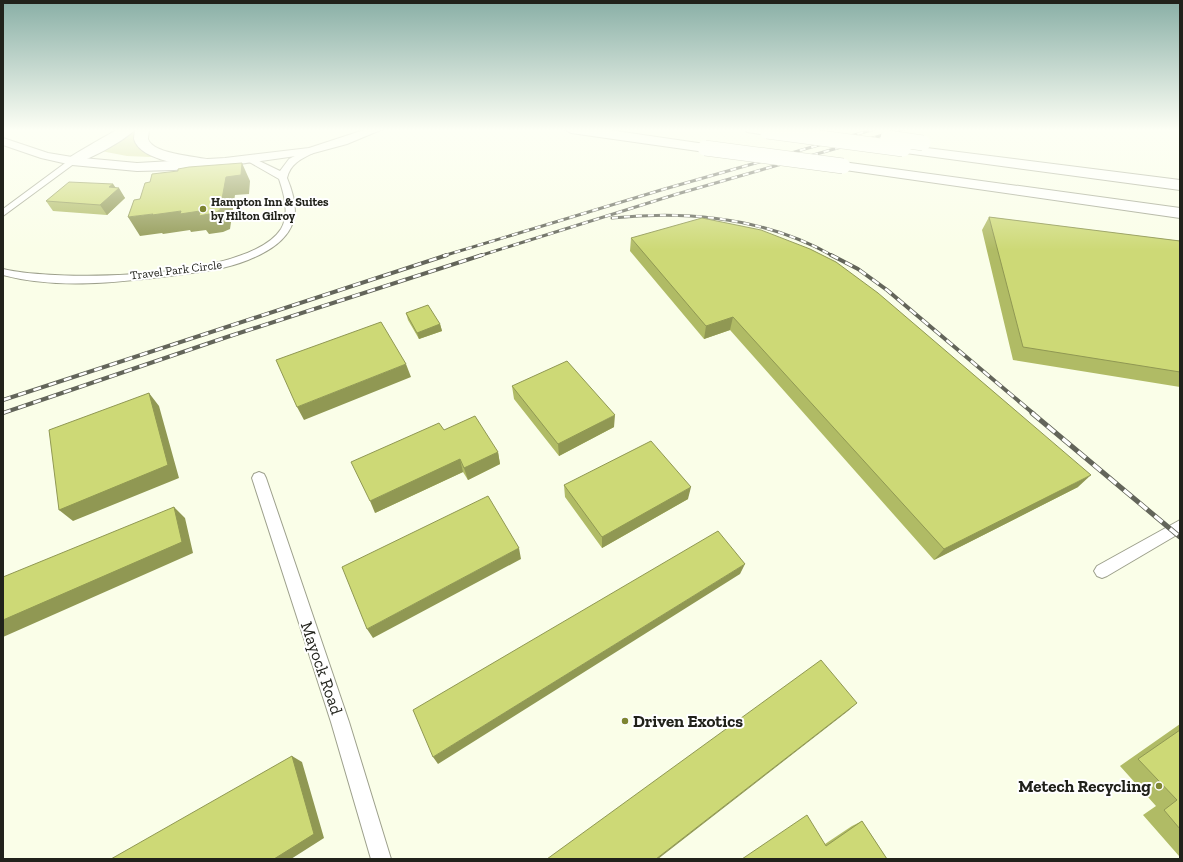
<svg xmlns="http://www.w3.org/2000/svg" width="1183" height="862" font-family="'Zilla Slab',serif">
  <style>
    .green { fill: #d2dc96 }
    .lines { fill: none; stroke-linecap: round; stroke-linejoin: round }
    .minor-casing { stroke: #9da08c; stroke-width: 2 }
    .secondary-casing { stroke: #9da08c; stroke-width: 2 }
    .motorway-casing { stroke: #9da08c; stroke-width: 2 }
    .minor { fill: #fff; fill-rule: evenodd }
    .secondary { fill: #fff; fill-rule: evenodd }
    .motorway { fill: #fff; fill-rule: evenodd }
    .rail-far2-casing { stroke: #63655a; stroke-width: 3 }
    .rail-far1-casing { stroke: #63655a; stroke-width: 4 }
    .rail-casing { stroke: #63655a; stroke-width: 5 }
    .rail-far2 { stroke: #fff; stroke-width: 2; stroke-dasharray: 6; stroke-linecap: butt }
    .rail-far1 { stroke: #fff; stroke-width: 2.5; stroke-dasharray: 8; stroke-linecap: butt }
    .rail { stroke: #fff; stroke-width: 3.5; stroke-dasharray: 10; stroke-linecap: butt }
    .motorway-bridge-casing { stroke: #9da08c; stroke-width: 16; stroke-linecap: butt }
    .motorway-bridge { stroke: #fff; stroke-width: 15 }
    .wall { fill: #b0bb65 }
    .shaded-wall { fill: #909853 }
    .building { fill: #cdd976; stroke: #909853 }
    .poi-dot { fill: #7d8531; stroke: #fff; stroke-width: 1.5 }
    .labels { text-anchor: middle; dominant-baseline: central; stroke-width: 4; stroke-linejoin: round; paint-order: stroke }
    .far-poi-label { font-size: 12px; font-weight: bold; fill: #21221b; stroke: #fff; text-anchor: start }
    .far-street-label { font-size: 12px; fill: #21221b; stroke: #fff }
    .near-street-label { font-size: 17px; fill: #21221b; stroke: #fff }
    .near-poi-label { font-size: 17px; font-weight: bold; fill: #21221b; stroke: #fff; text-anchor: start }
  </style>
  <rect width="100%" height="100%" fill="#fafee8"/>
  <path class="green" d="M 135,129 L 136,129 L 135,143 L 152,157 L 127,156 L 101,151 Z"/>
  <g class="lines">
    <g class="minor-casing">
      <path id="minor" d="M 310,148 L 314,151 L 313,153 C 301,159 290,164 287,178 C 292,190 298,209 293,222 C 287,241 266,253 248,260 C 226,269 201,272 177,275 C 121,282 59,290 3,275 L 3,269 C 57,282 248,280 281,229 C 290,214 284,194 279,179 L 244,159 L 248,156 L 251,157 L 280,171 L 289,159 Z
        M 72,158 L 75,159 L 75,163 L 3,216 L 3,209 Z
        M 259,472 L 264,474 L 266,478 L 349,722 L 391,859 L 371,859 L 331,722 L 252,478 L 254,474 Z
        M 1180,520 L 1180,533 L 1107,576 L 1102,578 L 1097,576 L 1094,571 L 1097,566 Z"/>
    </g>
    <g class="secondary-casing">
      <path id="secondary" d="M 367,129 L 383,129 L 347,144 L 310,154 L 225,166 L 174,170 L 137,171 L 72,165 L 41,158 L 3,145 L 3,138 L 48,153 L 72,157 L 137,163 L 225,158 L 309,148 Z"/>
    </g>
    <g class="motorway-casing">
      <path id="motorway" d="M 118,129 L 135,129 C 128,139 78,167 67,164 L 65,161 C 68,157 110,134 118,129 Z
        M 135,129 L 149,129 C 149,132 148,136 148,139 C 153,155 203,157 217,161 L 219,164 L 217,167 L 212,168 C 193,166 140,162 134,139 C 134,136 135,132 135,129 Z
        M 564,129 L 602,129 L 705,144 L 710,145 L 712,148 L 710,151 L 705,152 L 571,133 Z
        M 745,129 L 773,129 L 774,131 L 772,134 L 767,135 L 747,132 Z
        M 903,145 L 1180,180 L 1180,190 L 898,152 L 896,149 L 898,146 Z
        M 843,162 L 1180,208 L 1180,218 L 838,169 L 836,166 L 838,163 Z"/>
    </g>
    <use href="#minor" class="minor"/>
    <use href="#secondary" class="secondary"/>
    <use href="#motorway" class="motorway"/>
    <g class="rail-far2-casing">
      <path id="rail-far2" d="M 612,218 C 688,210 766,218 833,256
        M 443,256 L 661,190 L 875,129
        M 479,256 L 677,194 L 904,129"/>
    </g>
    <g class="rail-far1-casing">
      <path id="rail-far1" d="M 831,255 L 858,269 L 887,290 L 1034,414
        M 3,400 L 447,255
        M 3,413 L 227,337 L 482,255"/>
    </g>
    <g class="rail-casing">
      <path id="rail" d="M 1032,413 L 1180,537"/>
    </g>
    <use href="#rail-far2" class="rail-far2"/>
    <use href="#rail-far1" class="rail-far1"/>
    <use href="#rail" class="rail"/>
    <g class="motorway-bridge-casing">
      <path id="motorway-bridge" d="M 767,131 L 903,149
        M 888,138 L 923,143
        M 705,148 L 843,166"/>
    </g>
    <use href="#motorway-bridge" class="motorway-bridge"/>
  </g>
  <path class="wall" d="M 113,184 L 116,188 L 125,198 L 107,215 L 53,211 L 46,201 Z
    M 989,217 L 1180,241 L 1180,387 L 1013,360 L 982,230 Z
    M 631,238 L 1078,487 L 934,560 L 730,330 L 704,339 L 630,251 Z
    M 406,313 L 440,324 L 442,331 L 419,339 L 408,320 Z
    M 512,386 L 614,427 L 559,456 L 514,399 Z
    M 444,430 L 498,452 L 500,464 L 468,480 L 463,472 L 375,513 Z
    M 564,485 L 688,499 L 602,548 L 565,497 Z
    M 1180,724 L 1180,855 L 1179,856 L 1143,815 L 1156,806 L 1120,766 Z
    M 862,821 L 887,859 L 741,859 L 825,844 L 852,826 Z"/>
  <path class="shaded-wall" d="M 242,163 L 250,181 L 249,194 L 235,195 L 230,229 L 223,232 L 209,234 L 206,230 L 191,232 L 190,230 L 163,234 L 162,233 L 140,236 L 128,217 L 153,214 L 181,211 L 200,211 L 226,177 Z
    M 113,184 L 117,190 L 119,188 L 125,198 L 107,215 L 100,205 L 109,187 Z
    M 733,317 L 730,330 L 704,339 L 706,326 Z
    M 440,324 L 442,331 L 419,339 L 417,333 Z
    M 406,364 L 411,377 L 304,420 L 297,407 Z
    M 149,393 L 159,406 L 179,478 L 73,521 L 59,510 Z
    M 615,415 L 614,427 L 559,456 L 558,444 Z
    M 498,452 L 500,464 L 468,480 L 464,468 Z
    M 460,459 L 463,472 L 375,513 L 370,501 Z
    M 1091,475 L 1078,487 L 934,560 L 944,549 Z
    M 691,487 L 688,499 L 602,548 L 602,537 Z
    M 174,507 L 185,518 L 193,553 L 3,637 L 3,620 Z
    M 519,548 L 521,559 L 373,638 L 367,629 Z
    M 745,564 L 740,574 L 438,764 L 433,757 Z
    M 857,703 L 848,711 L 658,859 L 656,859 Z
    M 292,756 L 302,762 L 324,838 L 291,859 L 274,859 Z"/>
  <path class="building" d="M 242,163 L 241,175 L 226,177 L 220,210 L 214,213 L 199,216 L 200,211 L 180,214 L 181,211 L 152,215 L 153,214 L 128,217 L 134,200 L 140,199 L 145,183 L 150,182 L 152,174 L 178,171 L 178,169 L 189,167 Z
    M 69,182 L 113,184 L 109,187 L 119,188 L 100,205 L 46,201 Z
    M 989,217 L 1180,241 L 1180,372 L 1023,347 Z
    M 702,218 L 761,230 L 810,249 L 836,262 L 878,293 L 1091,475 L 944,549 L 733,317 L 706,326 L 631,238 Z
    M 428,305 L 440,324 L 417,333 L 406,313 Z
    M 381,322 L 406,364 L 297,407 L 276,360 Z
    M 567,361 L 615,415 L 558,444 L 512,386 Z
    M 149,393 L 168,465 L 59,510 L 49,430 Z
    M 475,416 L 498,452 L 464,468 L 460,459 L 370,501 L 351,462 L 439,423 L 444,430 Z
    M 651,441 L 691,487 L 602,537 L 564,485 Z
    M 488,496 L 519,548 L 367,629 L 342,567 Z
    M 174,507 L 182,542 L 3,620 L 3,577 Z
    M 718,531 L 745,564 L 433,757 L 413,710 Z
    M 821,660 L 857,703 L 656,859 L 547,859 Z
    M 1180,730 L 1180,829 L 1164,810 L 1177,800 L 1138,759 Z
    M 292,756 L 314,834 L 274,859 L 111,859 Z
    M 807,815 L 826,846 L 862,821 L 887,859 L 742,859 Z"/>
  <linearGradient id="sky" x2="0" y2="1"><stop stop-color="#89afa6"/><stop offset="0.52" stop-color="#fdfff5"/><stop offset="1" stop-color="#fdfff5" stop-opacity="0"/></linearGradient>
  <rect width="1183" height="250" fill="url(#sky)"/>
  <g class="poi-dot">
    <circle cx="203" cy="209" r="4"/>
    <circle cx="625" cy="721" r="4"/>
    <circle cx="1159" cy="786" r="4"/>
  </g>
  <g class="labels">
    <g class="far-poi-label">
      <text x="211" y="202">Hampton Inn &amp; Suites<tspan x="211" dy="14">by Hilton Gilroy</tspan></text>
    </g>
    <g class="far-street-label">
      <text transform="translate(176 270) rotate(-7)">Travel Park Circle</text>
    </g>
    <g class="near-street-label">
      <text transform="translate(322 668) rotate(71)">Mayock Road</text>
    </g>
    <g class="near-poi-label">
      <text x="633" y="721">Driven Exotics</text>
      <text x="1151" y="786" text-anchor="end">Metech Recycling</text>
    </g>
  </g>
  <rect width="1183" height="862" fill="none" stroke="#21221b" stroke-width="8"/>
</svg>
